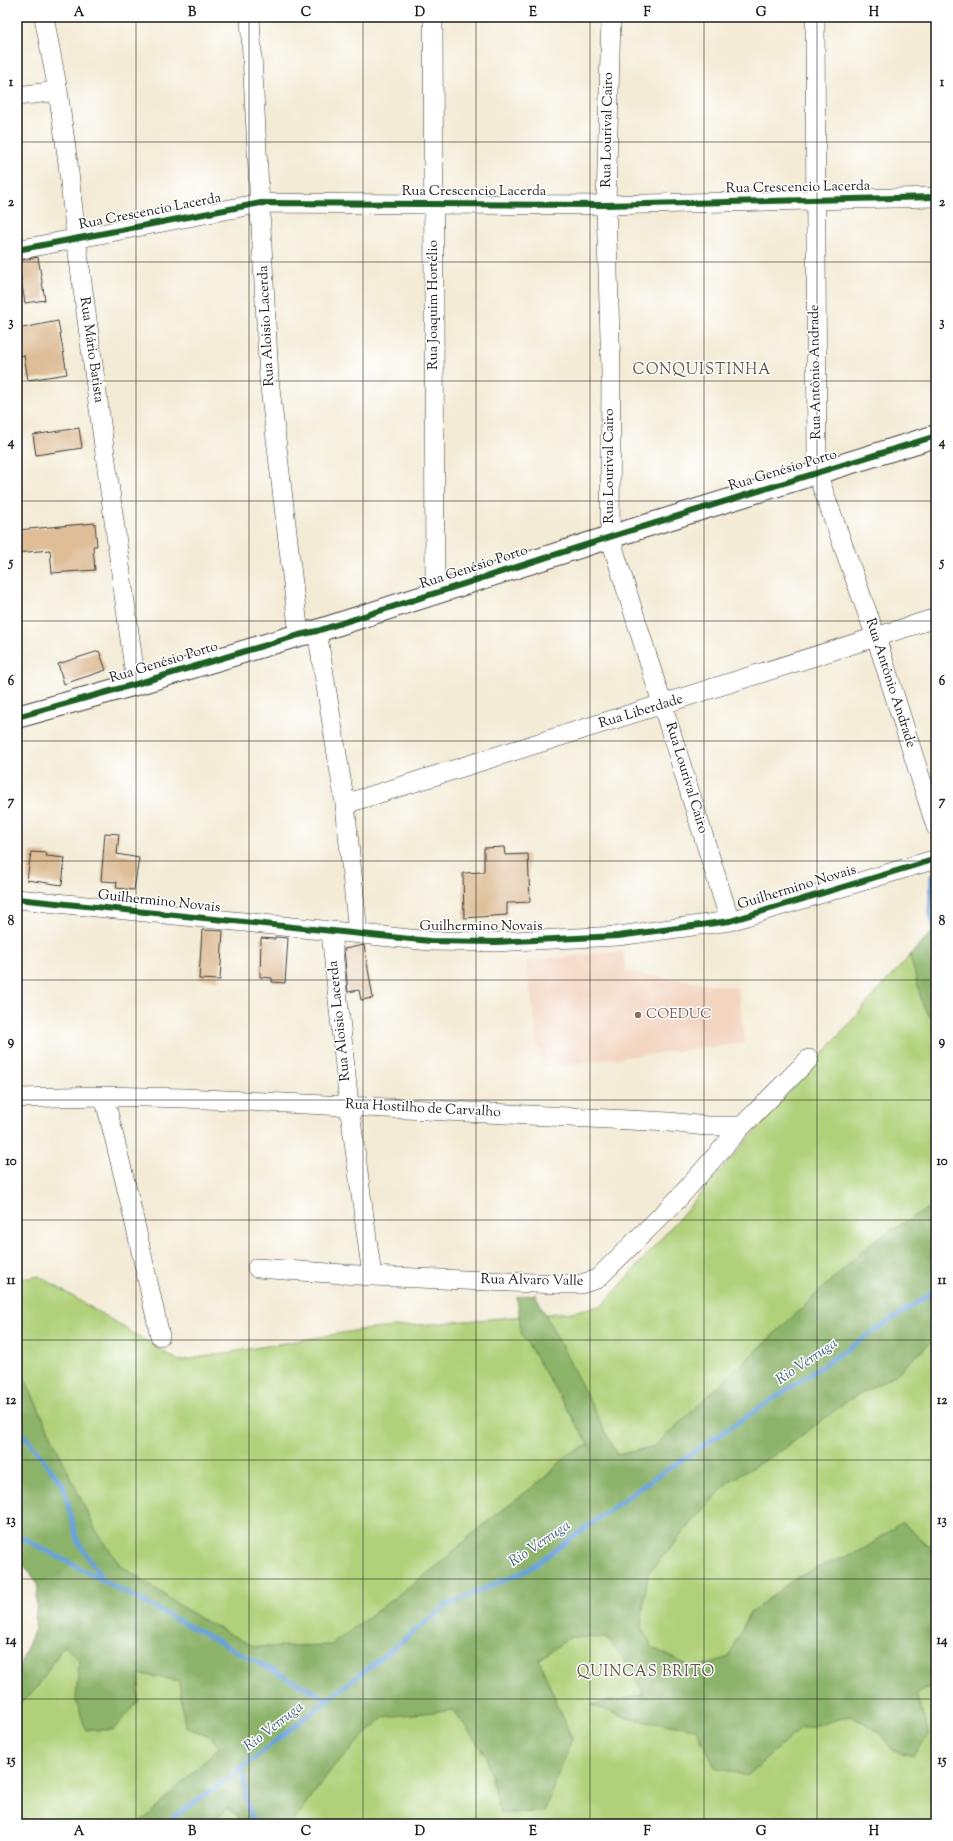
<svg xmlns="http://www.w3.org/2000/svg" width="953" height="1841" font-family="'Sorts Mill Goudy',serif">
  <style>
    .built { fill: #f3d4bf }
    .green { fill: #b0d17a; stroke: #66764b }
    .forest { fill: #8cb36a; stroke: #546843 }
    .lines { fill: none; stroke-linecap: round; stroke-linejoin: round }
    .stream { stroke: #6ba3da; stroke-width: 5 }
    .building { fill: #debd97 }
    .street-casing { stroke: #3c3b38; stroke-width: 20 }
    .secondary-casing { stroke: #3c3b38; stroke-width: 24 }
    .street { stroke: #fff; stroke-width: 19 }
    .secondary { stroke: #fff; stroke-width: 22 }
    .cycleway-casing { stroke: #fff; stroke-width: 8 }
    .cycleway { stroke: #1b5e20; stroke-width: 6 }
    .grid { fill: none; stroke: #1c1c1c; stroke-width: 1; stroke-opacity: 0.55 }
    .education-dot { fill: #8d6e63; stroke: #fff; stroke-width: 1.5 }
    .labels { text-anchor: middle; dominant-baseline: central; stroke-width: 3; stroke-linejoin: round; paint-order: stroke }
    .street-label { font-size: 14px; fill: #1c1c1c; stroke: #fff }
    .education-label { font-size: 14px; fill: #785e54; stroke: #fff; text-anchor: start }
    .neighbourhood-label { font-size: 15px; letter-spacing: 1px; fill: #605447; stroke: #fff }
    .water-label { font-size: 15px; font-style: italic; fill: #44607b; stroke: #fff }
    .neatline { fill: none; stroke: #1c1c1c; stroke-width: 1.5 }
    .grid-label { font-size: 13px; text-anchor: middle; font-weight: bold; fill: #1c1c1c }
  </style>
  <rect width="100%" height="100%" fill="#fff"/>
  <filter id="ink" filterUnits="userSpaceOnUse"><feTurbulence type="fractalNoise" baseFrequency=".025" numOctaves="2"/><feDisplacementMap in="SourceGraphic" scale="8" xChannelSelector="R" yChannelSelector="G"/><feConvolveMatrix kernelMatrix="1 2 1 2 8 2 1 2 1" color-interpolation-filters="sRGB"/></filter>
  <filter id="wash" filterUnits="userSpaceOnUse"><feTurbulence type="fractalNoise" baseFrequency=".012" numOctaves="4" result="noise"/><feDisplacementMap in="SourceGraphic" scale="16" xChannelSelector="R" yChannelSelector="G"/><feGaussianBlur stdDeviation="0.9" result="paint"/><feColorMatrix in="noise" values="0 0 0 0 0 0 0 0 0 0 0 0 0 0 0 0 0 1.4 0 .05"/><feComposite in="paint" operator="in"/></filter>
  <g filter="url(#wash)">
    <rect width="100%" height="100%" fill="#f3ebd5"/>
    <path class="built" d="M 624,951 L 625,972 L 738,988 L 745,1043 L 541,1067 L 526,961 Z"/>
    <path class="green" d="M 936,928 L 936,1824 L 17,1824 L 17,1672 L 35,1629 L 43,1519 L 17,1508 L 17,1280 L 39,1276 L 179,1361 L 360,1330 L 572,1312 L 603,1305 L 884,984 Z"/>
    <path class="forest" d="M 936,928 L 936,1024 L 923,1007 L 910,955 Z
      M 936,1204 L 936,1338 L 895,1375 L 847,1401 L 784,1449 L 728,1482 L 648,1573 L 641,1625 L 653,1648 L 694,1668 L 729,1657 L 749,1614 L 798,1576 L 864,1549 L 902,1522 L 936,1553 L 936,1683 L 916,1694 L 929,1735 L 913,1756 L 894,1751 L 876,1730 L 852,1716 L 800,1729 L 747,1776 L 715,1767 L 696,1729 L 627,1718 L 591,1705 L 643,1695 L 634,1672 L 607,1638 L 570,1637 L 539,1660 L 572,1739 L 544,1812 L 500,1813 L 486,1756 L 454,1710 L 384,1717 L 333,1767 L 292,1824 L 239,1824 L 237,1815 L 227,1808 L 212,1824 L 136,1824 L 148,1816 L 219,1747 L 211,1737 L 185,1726 L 179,1681 L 140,1674 L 138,1702 L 113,1730 L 86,1730 L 76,1701 L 79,1660 L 64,1645 L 36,1689 L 17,1706 L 17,1672 L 35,1629 L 38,1584 L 17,1555 L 17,1378 L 23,1375 L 95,1529 L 120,1565 L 199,1618 L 255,1647 L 331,1645 L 437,1566 L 478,1529 L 543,1479 L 570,1453 L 589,1445 L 521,1333 L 517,1297 L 535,1294 L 617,1455 L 655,1446 L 873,1241 Z"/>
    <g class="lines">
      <path class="stream" d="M 932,876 L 930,911 L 936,936
        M 17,1422 L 24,1435 L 63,1485 L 77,1540 L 101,1577
        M 17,1535 L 327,1699
        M 242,1767 L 247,1803 L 254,1824
        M 164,1824 L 229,1778 L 449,1604 L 528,1570 L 643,1486 L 936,1290"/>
    </g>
    <g id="blocks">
      <path class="building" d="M 38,257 L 45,300 L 25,303 L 18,261 Z
        M 58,321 L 67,374 L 28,380 L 24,355 L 17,356 L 17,329 Z
        M 79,428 L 82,448 L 36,455 L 33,435 Z
        M 95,523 L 97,546 L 93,546 L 95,570 L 52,573 L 50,550 L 17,553 L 17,530 Z
        M 99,651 L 106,670 L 64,684 L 58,664 Z
        M 105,833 L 119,834 L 117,854 L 139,858 L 134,890 L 116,888 L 117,882 L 101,881 Z
        M 504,847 L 505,855 L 528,854 L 530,902 L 507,903 L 507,915 L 464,918 L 463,873 L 484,872 L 484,848 Z
        M 31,852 L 47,853 L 46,856 L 65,858 L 62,885 L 27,880 Z
        M 202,930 L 223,931 L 220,980 L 199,979 Z
        M 275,937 L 288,938 L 285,983 L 272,982 L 272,978 L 260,977 L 261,938 L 275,939 Z
        M 364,945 L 373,998 L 361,1000 L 359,990 L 348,992 L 344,949 Z"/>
    </g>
  </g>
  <g filter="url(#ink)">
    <use href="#blocks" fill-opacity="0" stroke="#3c3b38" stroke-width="1"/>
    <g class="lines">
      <g class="street-casing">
        <path id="street" d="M 44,17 L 58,91 L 68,163 L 76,238 L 136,684
          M 250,17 L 269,379 L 299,635
          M 433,17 L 435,594
          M 611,17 L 606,205 L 611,372 L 610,537 L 730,921
          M 815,17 L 817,473 L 876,637 L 936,827
          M 17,96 L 58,91
          M 17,250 L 261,203 L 606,205 L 936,197
          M 317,631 L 345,804 L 358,934
          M 345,804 L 936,618
          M 17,899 L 430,941 L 495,942 L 618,936 L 730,921 L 936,859
          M 331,932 L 349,1105 L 372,1276
          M 104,1096 L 131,1206 L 160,1336
          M 17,1098 L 104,1096 L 185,1098 L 669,1122 L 706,1126 L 742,1126
          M 257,1268 L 372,1276 L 558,1284 L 581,1284 L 597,1279 L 677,1200 L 742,1126 L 809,1059"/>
      </g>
      <g class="secondary-casing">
        <path id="secondary" d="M 17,717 L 136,684 L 299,635 L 317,631 L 610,537 L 936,436"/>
      </g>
      <use href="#street" class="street"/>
      <use href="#secondary" class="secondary"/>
      <g class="cycleway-casing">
        <path id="cycleway" d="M 17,250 L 261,203 L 606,205 L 936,197
          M 17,717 L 136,684 L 299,635 L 317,631 L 610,537 L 936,436
          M 17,899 L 430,941 L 495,942 L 618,936 L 730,921 L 936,859"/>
      </g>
      <use href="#cycleway" class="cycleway"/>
    </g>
  </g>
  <path class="grid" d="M 136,17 L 136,1824M 249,17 L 249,1824M 363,17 L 363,1824M 476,17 L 476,1824M 590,17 L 590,1824M 704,17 L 704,1824M 817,17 L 817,1824M 17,142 L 936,142M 17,262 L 936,262M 17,381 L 936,381M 17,501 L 936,501M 17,621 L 936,621M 17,741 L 936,741M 17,861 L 936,861M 17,980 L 936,980M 17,1100 L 936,1100M 17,1220 L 936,1220M 17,1340 L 936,1340M 17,1460 L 936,1460M 17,1579 L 936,1579M 17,1699 L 936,1699"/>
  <circle class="education-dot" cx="638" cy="1015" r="4"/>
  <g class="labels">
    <g class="street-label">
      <text transform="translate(608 130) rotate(-89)">Rua Lourival Cairo</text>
      <text transform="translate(798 188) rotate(-1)">Rua Crescencio Lacerda</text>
      <text x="474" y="192">Rua Crescencio Lacerda</text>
      <text transform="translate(150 212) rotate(-11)">Rua Crescencio Lacerda</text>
      <text transform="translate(434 305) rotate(-90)">Rua Joaquim Hortélio</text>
      <text transform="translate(267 326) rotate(-93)">Rua Aloisio Lacerda</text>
      <text transform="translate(91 350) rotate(82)">Rua Mário Batista</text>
      <text transform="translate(816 372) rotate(-91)">Rua Antônio Andrade</text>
      <text transform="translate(610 466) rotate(-90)">Rua Lourival Cairo</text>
      <text transform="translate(783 471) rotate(-17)">Rua Genésio Porto</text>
      <text transform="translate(474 568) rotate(-18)">Rua Genésio Porto</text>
      <text transform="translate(164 663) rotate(-17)">Rua Genésio Porto</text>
      <text transform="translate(890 683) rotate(72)">Rua Antônio Andrade</text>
      <text transform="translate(641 712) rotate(-17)">Rua Liberdade</text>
      <text transform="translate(686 778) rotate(73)">Rua Lourival Cairo</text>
      <text transform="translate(797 888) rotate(-17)">Guilhermino Novais</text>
      <text transform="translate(159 902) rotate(6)">Guilhermino Novais</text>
      <text x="481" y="927">Guilhermino Novais</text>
      <text transform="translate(340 1021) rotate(-96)">Rua Aloisio Lacerda</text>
      <text transform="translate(423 1109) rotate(3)">Rua Hostilho de Carvalho</text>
      <text transform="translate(532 1281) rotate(1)">Rua Alvaro Valle</text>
    </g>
    <g class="education-label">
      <text x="646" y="1015">COEDUC</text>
    </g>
    <g class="neighbourhood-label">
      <text x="702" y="370">CONQUISTINHA</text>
      <text x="646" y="1672">QUINCAS BRITO</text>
    </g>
    <g class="water-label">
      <text transform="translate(807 1362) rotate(-34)">Rio Verruga</text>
      <text transform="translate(540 1544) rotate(-34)">Rio Verruga</text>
      <text transform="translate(274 1727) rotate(-38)">Rio Verruga</text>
    </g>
  </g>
  <rect width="953" height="1841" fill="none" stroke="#fff" stroke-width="44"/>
  <rect x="22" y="22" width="909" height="1797" class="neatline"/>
  <g class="grid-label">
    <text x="79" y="16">A</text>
    <text x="192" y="16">B</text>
    <text x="306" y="16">C</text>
    <text x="420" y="16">D</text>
    <text x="533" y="16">E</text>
    <text x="647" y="16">F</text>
    <text x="761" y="16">G</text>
    <text x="874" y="16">H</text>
    <text x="11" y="86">1</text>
    <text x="942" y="86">1</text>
    <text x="11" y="206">2</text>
    <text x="942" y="206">2</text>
    <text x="11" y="326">3</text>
    <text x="942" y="326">3</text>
    <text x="11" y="446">4</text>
    <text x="942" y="446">4</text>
    <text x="11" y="566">5</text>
    <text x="942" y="566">5</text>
    <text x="11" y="685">6</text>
    <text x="942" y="685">6</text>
    <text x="11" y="805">7</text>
    <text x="942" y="805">7</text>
    <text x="11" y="925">8</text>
    <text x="942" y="925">8</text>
    <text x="11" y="1045">9</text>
    <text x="942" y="1045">9</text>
    <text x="11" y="1165">10</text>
    <text x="942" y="1165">10</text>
    <text x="11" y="1284">11</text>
    <text x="942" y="1284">11</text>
    <text x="11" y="1404">12</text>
    <text x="942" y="1404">12</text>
    <text x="11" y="1524">13</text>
    <text x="942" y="1524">13</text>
    <text x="11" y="1644">14</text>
    <text x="942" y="1644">14</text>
    <text x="11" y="1764">15</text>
    <text x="942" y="1764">15</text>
    <text x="79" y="1835">A</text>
    <text x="192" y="1835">B</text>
    <text x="306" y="1835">C</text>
    <text x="420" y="1835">D</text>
    <text x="533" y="1835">E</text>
    <text x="647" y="1835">F</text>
    <text x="761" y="1835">G</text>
    <text x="874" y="1835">H</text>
  </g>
</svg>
